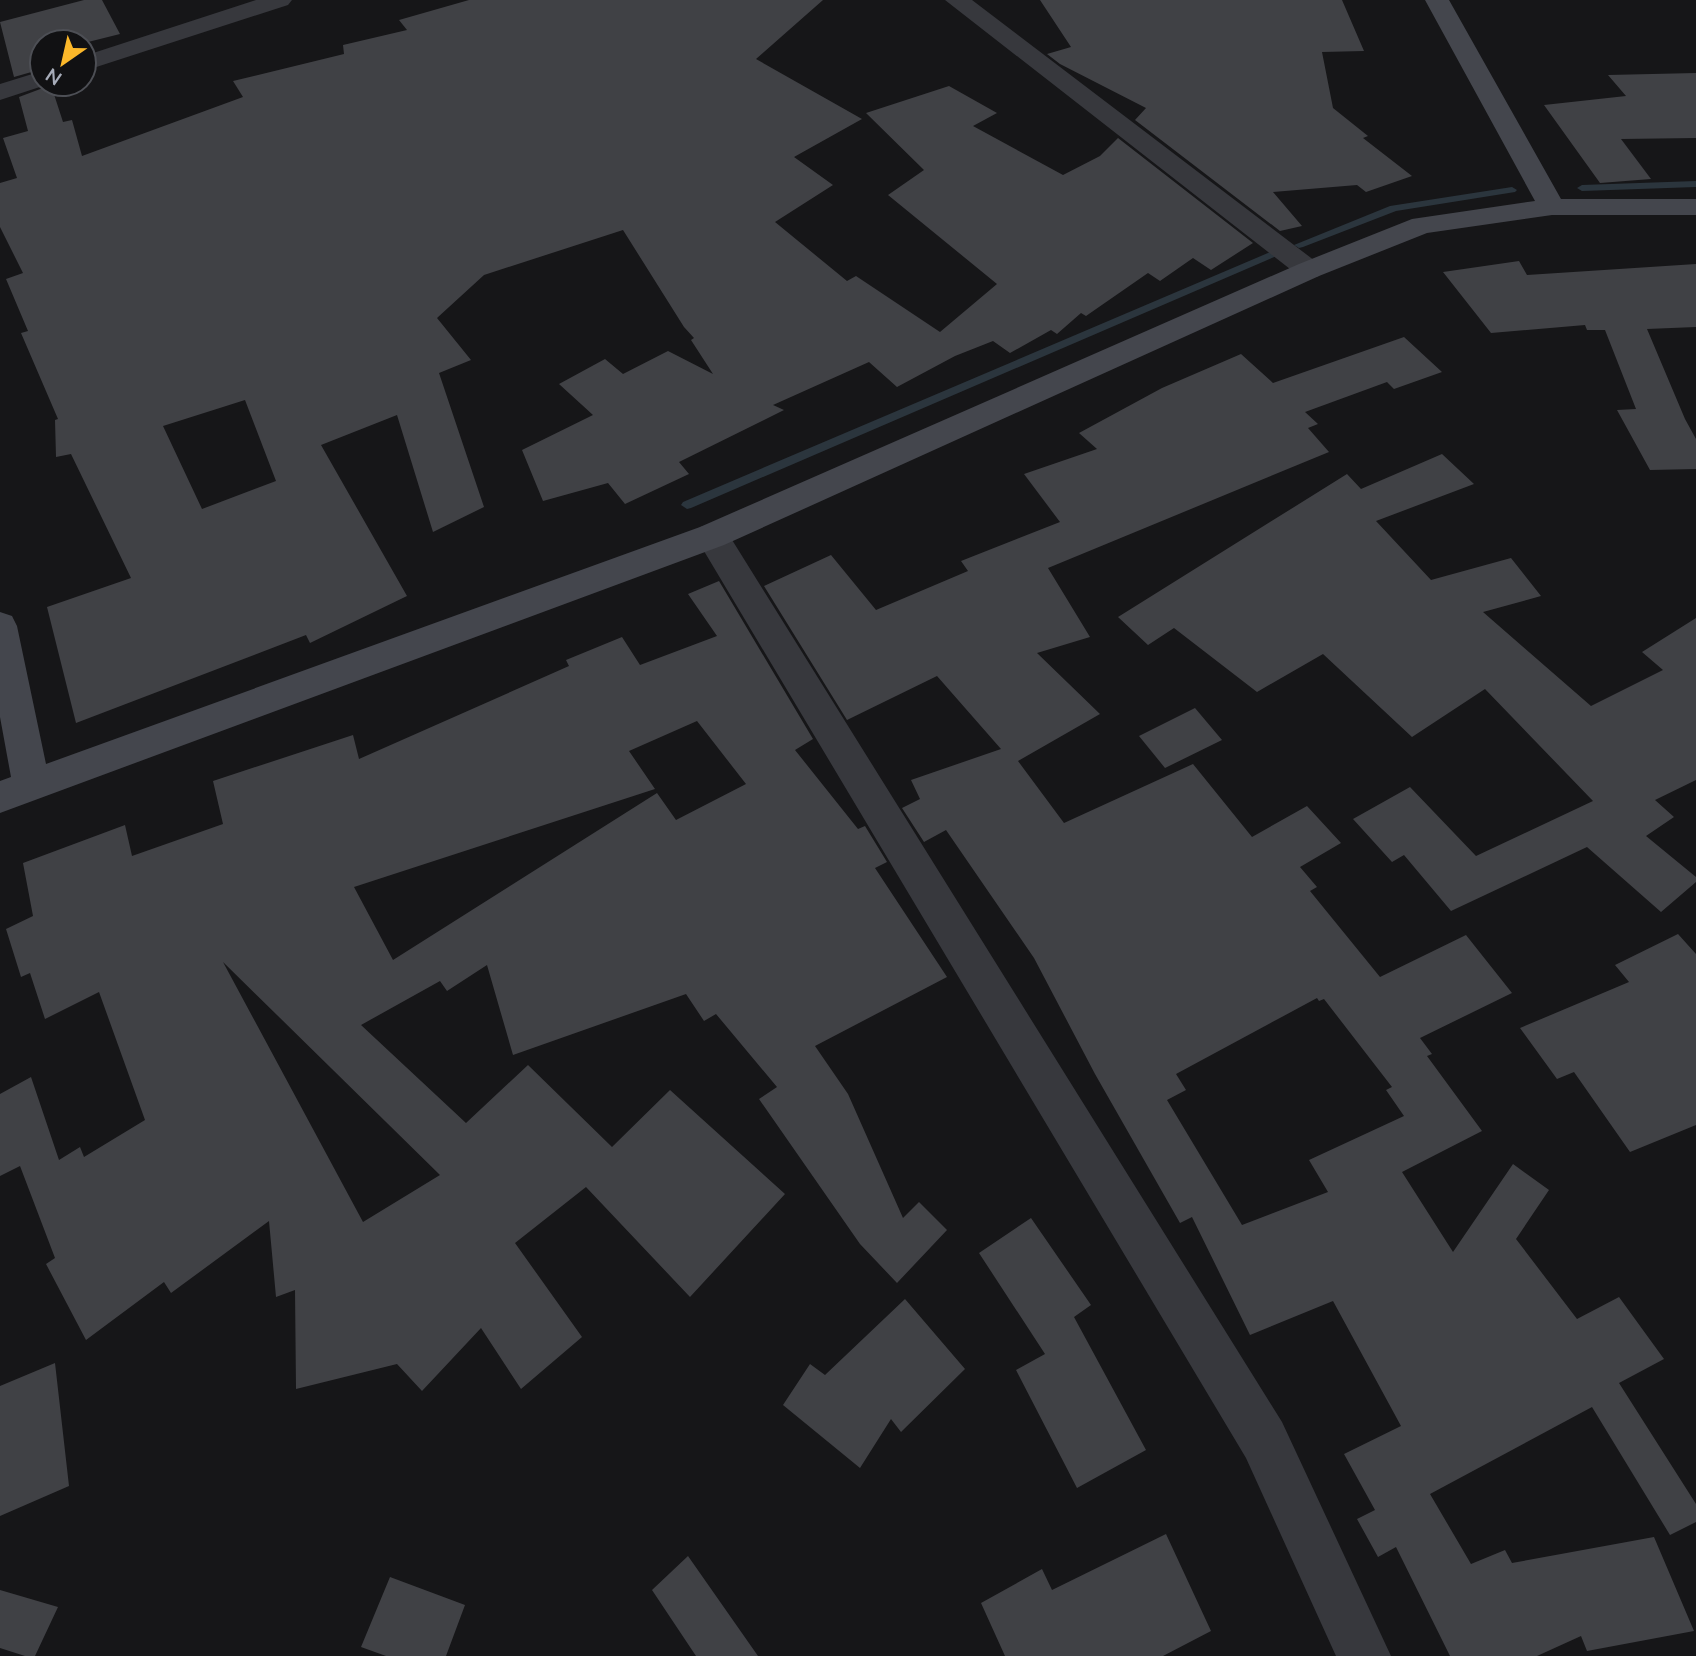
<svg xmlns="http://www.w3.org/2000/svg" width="1696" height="1656" font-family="'Nunito Sans',sans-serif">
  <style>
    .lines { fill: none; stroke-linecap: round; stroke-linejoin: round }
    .stream { fill: #2b353d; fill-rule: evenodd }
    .building { fill: #404145; fill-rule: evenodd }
    .street { fill: #37383d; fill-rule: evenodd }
    .secondary { fill: #44464d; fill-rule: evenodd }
  </style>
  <rect width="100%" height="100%" fill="#161618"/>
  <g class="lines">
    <path class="stream" d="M 1696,181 L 1696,187 L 1582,191 L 1577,188 L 1582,185 Z
      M 1512,187 L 1517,190 L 1515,192 L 1396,211 L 1303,247 L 1299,248 L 1294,245 L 1390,206 Z
      M 1275,250 L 1279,251 L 1279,255 L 691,508 L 687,509 L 681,505 L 683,502 Z"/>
  </g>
  <path class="building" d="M 84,0 L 102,0 L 120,34 L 84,43 L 42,42 L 42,69 L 14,77 L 0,22 Z
    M 469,0 L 823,0 L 756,59 L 862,119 L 794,157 L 833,185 L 775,222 L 847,281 L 856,276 L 940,332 L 997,284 L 888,195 L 924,170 L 866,113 L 949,86 L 997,113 L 973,126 L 1063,175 L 1100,156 L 1118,138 L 1253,243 L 1211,270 L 1193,258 L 1160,281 L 1148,273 L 1086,316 L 1081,313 L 1057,334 L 1051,330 L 1010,353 L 993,341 L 955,356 L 897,387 L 869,362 L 773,405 L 784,410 L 679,462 L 689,474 L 625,504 L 608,483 L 543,501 L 522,450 L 593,415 L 559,384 L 605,359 L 623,374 L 668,351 L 713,374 L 691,340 L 694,338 L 684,327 L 623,230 L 484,275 L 437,318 L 471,360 L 439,373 L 484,507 L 433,532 L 397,415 L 321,445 L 407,596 L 310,643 L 306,635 L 76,723 L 47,607 L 131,578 L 71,454 L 56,457 L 55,420 L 58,419 L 21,333 L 28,331 L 6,279 L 23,273 L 0,227 L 0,183 L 17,178 L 3,138 L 28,131 L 19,97 L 51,85 L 63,122 L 72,120 L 82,156 L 243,97 L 233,81 L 344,54 L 343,45 L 407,30 L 399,20 ZM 245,400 L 276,481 L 202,509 L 163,426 Z
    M 1040,0 L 1342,0 L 1364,51 L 1322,52 L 1333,108 L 1368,136 L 1363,138 L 1412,176 L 1366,192 L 1357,185 L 1273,192 L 1302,226 L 1280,231 L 1135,120 L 1146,108 L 1060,64 L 1047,54 L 1071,47 Z
    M 1696,73 L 1696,138 L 1621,139 L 1651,179 L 1600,183 L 1544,105 L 1626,96 L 1608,75 Z
    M 1519,261 L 1527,275 L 1696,264 L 1696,327 L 1647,329 L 1685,419 L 1696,439 L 1696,469 L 1650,470 L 1617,410 L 1636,409 L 1605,330 L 1587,330 L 1585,325 L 1491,333 L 1443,272 Z
    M 1404,337 L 1442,372 L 1394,389 L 1387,382 L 1305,412 L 1318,424 L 1308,428 L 1329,452 L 1048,568 L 1090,637 L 1037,653 L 1100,714 L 1018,761 L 1064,823 L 1193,764 L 1252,837 L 1307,806 L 1341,843 L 1300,867 L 1317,887 L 1310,891 L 1380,977 L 1466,935 L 1512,993 L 1420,1038 L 1432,1054 L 1427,1056 L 1482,1131 L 1402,1172 L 1453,1252 L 1513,1164 L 1549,1190 L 1516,1239 L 1577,1319 L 1619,1297 L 1664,1359 L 1619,1383 L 1696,1504 L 1696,1522 L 1670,1535 L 1592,1407 L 1430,1494 L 1471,1564 L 1505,1550 L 1512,1563 L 1654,1537 L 1694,1631 L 1587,1651 L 1581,1636 L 1537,1656 L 1450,1656 L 1396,1547 L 1378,1557 L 1357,1519 L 1375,1510 L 1344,1454 L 1401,1426 L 1333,1301 L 1250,1335 L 1192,1217 L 1180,1223 L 1095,1074 L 1034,958 L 946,830 L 924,842 L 902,808 L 920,799 L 911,780 L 1001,749 L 937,676 L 847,720 L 764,586 L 831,555 L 876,610 L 968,571 L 961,561 L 1060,522 L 1024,474 L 1097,449 L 1079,433 L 1162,388 L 1241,354 L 1273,383 ZM 1317,998 L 1319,1001 L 1324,999 L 1392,1087 L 1386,1090 L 1404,1116 L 1309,1160 L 1328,1192 L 1242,1225 L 1167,1100 L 1186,1090 L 1176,1074 Z
    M 1442,454 L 1474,484 L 1376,521 L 1431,580 L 1511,558 L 1541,596 L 1483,612 L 1591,706 L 1663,670 L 1642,652 L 1696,618 L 1696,780 L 1655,800 L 1674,817 L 1646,836 L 1696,877 L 1696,882 L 1661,912 L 1587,847 L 1451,911 L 1404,855 L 1392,862 L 1353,819 L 1410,787 L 1476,856 L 1593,801 L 1485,689 L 1412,737 L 1323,654 L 1257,692 L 1174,628 L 1148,645 L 1118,617 L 1347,474 L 1361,489 Z
    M 719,581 L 813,739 L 795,750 L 858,829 L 865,826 L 887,862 L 875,868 L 947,977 L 815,1046 L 848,1094 L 903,1218 L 919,1202 L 947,1230 L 897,1283 L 860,1244 L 759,1099 L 777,1087 L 716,1014 L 704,1021 L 686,994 L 513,1055 L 487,965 L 447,991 L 440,981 L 361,1025 L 466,1123 L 528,1065 L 612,1147 L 670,1090 L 785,1194 L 690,1297 L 586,1187 L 515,1243 L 582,1337 L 521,1389 L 481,1328 L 422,1391 L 397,1364 L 296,1389 L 295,1290 L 276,1297 L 269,1221 L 171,1293 L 164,1282 L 86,1340 L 46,1264 L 55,1258 L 20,1166 L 0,1176 L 0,1094 L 31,1077 L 59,1160 L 80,1147 L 84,1157 L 145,1120 L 99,992 L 45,1019 L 30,973 L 21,977 L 6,929 L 33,916 L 23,863 L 125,825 L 132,856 L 223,824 L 213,781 L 353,735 L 359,759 L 569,666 L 566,660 L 622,637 L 640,665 L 717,636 L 688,594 ZM 697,721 L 746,784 L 676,820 L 657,793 L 393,960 L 354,887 L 655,789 L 629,751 ZM 223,962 L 440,1175 L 363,1222 Z
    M 1195,708 L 1222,740 L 1165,768 L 1139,736 Z
    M 1678,934 L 1696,954 L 1696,1125 L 1630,1152 L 1574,1072 L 1557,1079 L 1520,1028 L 1629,982 L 1615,965 Z
    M 1031,1218 L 1091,1305 L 1074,1317 L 1146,1450 L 1077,1488 L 1016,1370 L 1045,1354 L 979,1253 Z
    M 905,1299 L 965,1369 L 901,1432 L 891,1419 L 860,1468 L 783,1405 L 810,1364 L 825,1375 Z
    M 55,1363 L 69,1486 L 0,1516 L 0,1386 Z
    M 1166,1534 L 1211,1631 L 1163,1656 L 1005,1656 L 981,1603 L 1042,1569 L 1052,1590 Z
    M 688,1556 L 758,1656 L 696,1656 L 652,1590 Z
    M 390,1577 L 465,1605 L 446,1656 L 386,1656 L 361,1647 Z
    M 0,1590 L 58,1607 L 35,1656 L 25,1656 L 0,1648 Z"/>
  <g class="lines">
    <path class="street" d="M 256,0 L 292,0 L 288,5 L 84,71 L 84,56 Z
      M 945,0 L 972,0 L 1319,264 L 1323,270 L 1319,276 L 1309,279 L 1299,276 Z
      M 42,71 L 42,84 L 49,84 L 0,100 L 0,84 Z
      M 712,524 L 724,527 L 1282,1422 L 1391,1656 L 1336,1656 L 1246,1458 L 695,536 L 700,527 Z"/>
    <path class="secondary" d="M 1425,0 L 1449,0 L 1561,199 L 1696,199 L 1696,215 L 1552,215 L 1427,233 L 1319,276 L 724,545 L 0,813 L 0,781 L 11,777 L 0,717 L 0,612 L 12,616 L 17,626 L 46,764 L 700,527 L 1299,264 L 1412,219 L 1535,201 Z"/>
  </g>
  <g transform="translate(63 63) rotate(214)"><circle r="33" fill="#111113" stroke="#4d4f55" stroke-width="2"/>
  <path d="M0-5L12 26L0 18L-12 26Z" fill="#fcb82a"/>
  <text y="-10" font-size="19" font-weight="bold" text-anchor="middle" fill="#a7acb9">N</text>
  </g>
</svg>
